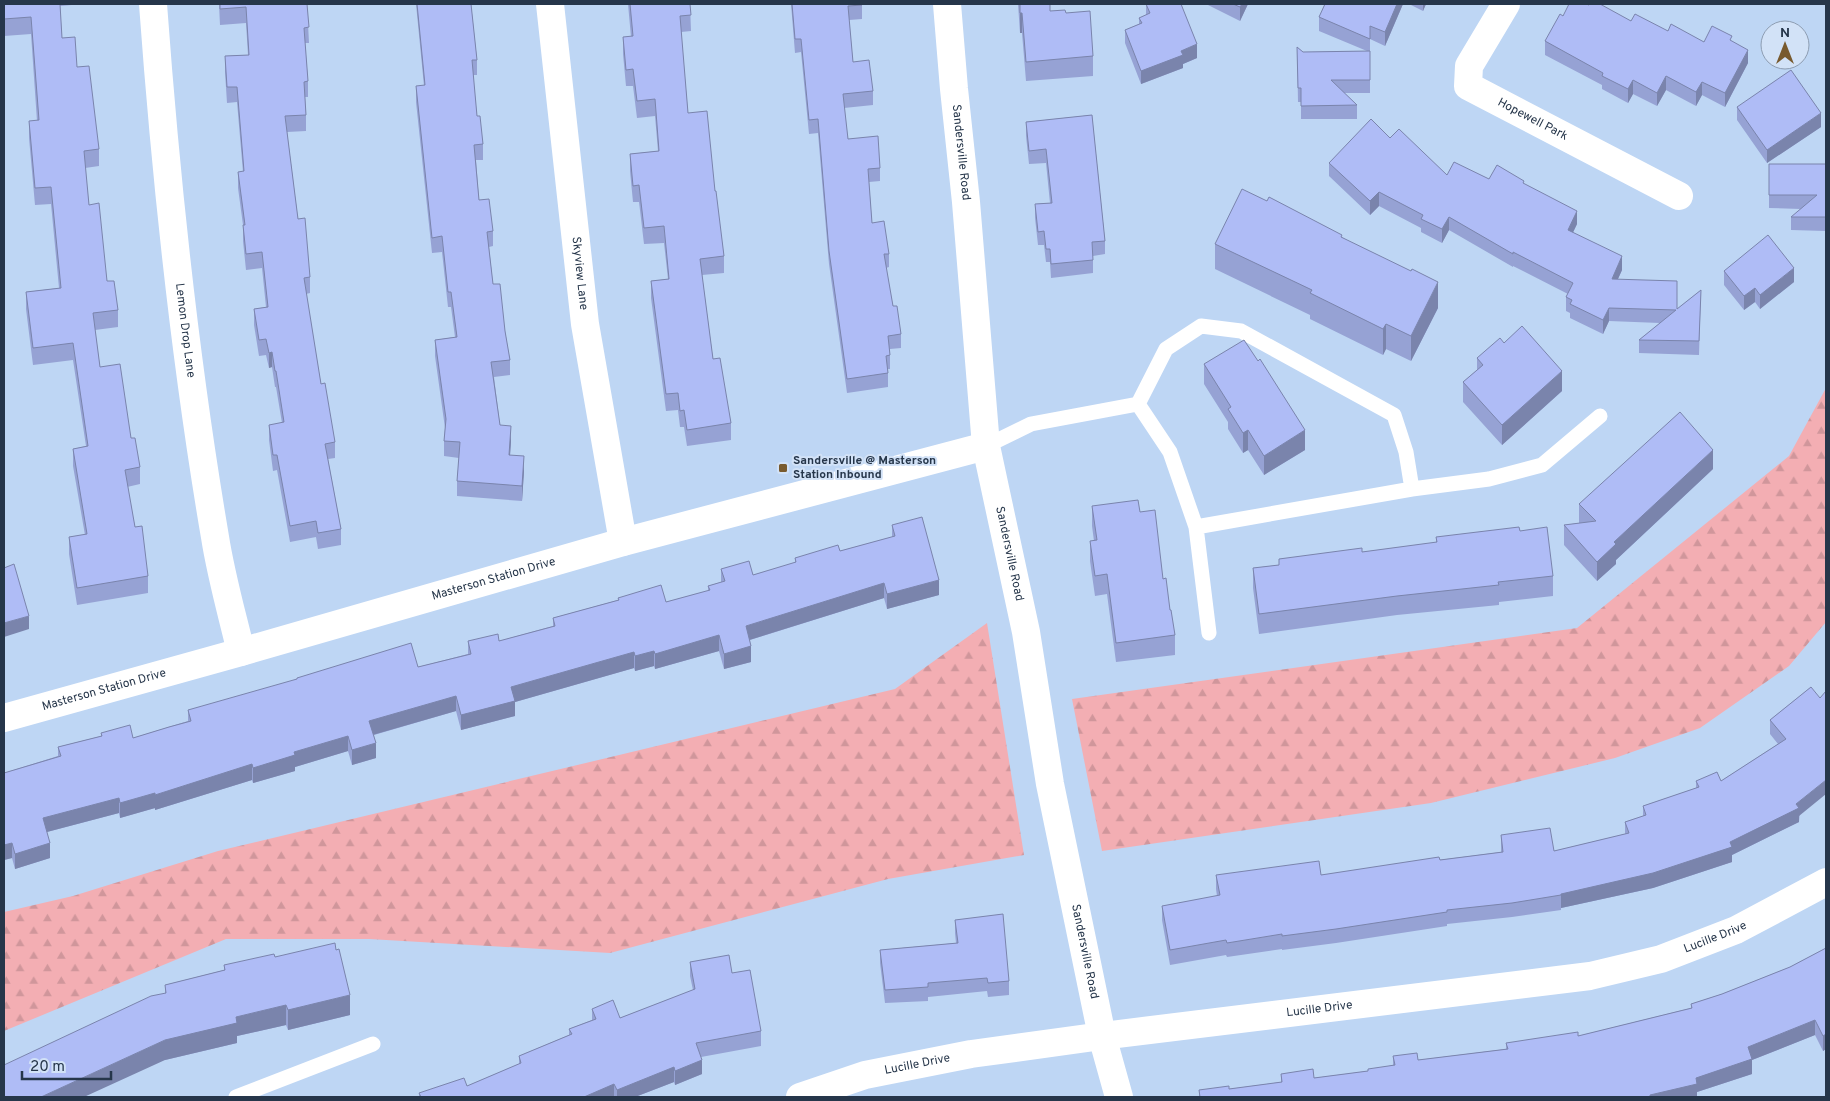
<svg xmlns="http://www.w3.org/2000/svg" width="1830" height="1101" font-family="Overpass,sans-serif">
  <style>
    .forest { fill: url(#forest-firs) }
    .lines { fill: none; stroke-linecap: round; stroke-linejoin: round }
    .service { stroke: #fff; stroke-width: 15 }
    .minor { stroke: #fff; stroke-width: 28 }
    .tertiary { stroke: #fff; stroke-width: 28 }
    .wall { fill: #96a2d4 }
    .shaded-wall { fill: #7a84ac }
    .building { fill: #afbcf6; stroke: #7a84ac }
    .poi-dot { fill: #785a2e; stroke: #d2e2f7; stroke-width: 2 }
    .labels { text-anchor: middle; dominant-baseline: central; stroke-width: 4; stroke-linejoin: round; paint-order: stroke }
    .street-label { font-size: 12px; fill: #26364a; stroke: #d2e2f7 }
    .poi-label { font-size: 12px; font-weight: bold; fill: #26364a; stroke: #d2e2f7; text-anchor: start }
  </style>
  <defs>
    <pattern id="forest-firs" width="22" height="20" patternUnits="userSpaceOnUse" patternTransform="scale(1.25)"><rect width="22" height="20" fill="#f3aeb3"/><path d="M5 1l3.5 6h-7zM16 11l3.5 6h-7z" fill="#d0969b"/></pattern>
  </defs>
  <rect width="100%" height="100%" fill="#bed6f4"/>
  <path class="forest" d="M 1826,388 L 1826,622 L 1789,666 L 1700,728 L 1615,758 L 1431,803 L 1102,851 L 1072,699 L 1577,628 L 1789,456 Z
    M 987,623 L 1024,855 L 888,879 L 610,953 L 369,939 L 226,939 L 4,1031 L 4,912 L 73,896 L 218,851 L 895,689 Z"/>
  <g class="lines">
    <path class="service" d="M 986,446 L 1031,424 L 1138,404 L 1166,349 L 1201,326 L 1241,331 L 1394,415 L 1406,452 L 1412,489 L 1196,527 L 1170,452 L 1138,404
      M 1412,489 L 1489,479 L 1542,465 L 1600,416
      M 1196,527 L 1209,633
      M 236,1097 L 373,1044"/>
    <g class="minor">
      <path id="s1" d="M 153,4 C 166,182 185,361 215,537 C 221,576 232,614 241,652"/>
      <path id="s2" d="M 550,4 L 585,324 L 623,542"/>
      <path id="s3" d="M 1506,4 L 1469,66 L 1468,86 L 1679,196"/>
      <path id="s4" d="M 800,1097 L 865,1075 L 971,1054 L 1102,1036 L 1590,976 L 1661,959 L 1736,930 L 1826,882"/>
    </g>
    <g class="tertiary">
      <path id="s5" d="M 947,4 L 954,89 L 966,202 L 986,446 L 1026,632 L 1050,784 L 1102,1036 L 1119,1097"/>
      <path id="s6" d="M 4,718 L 241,652 L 623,542 L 986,446"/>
    </g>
  </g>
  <path class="wall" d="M 4,4 L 83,4 L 60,6 L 62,38 L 77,67 L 99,149 L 99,166 L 85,168 L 89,205 L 107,281 L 118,310 L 118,327 L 95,330 L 100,367 L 131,438 L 140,467 L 140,484 L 127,487 L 135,527 L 148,576 L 148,593 L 77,605 L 69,554 L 69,537 L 85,535 L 73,466 L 73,449 L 86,446 L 73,360 L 33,365 L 26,309 L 26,292 L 59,288 L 51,204 L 35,205 L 29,138 L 29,121 L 37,121 L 31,34 L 4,36 Z
    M 219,4 L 307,4 L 309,43 L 305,43 L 308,81 L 308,97 L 305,97 L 306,115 L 306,131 L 287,132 L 298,219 L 310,277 L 310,293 L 306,294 L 321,384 L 335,442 L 335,458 L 328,459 L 341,529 L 341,545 L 318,549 L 316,537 L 290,542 L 277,470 L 273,471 L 269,440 L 269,425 L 282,423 L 276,387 L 275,387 L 272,367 L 269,368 L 266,355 L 259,356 L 254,325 L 254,309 L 266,307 L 262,268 L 246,270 L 243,241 L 243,225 L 238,188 L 238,172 L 243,172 L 237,102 L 227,103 L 225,72 L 225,56 L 248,55 L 246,23 L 220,25 Z
    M 416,4 L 471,4 L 477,60 L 477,75 L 473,75 L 477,116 L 483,144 L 483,160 L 476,160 L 479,200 L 493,231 L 493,246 L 489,247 L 493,284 L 505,331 L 510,360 L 510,375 L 494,377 L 500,425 L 511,441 L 510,455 L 524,471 L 522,501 L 457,496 L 457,481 L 459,458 L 444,456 L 444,441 L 445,428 L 435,356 L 435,340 L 455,337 L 451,307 L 448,307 L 442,252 L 432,253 L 416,102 L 416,86 L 424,86 Z
    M 628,4 L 690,4 L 691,31 L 681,32 L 688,113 L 715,191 L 724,256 L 724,273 L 702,275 L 713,359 L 731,423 L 731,440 L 687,446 L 684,427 L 680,427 L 678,410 L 666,411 L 651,298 L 651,281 L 668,279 L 664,243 L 644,244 L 639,202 L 633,202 L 630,171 L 630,154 L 658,151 L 655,116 L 637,118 L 633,86 L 626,86 L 623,54 L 623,37 L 631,37 Z
    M 791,4 L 862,4 L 862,19 L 849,20 L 853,62 L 873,91 L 873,105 L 844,108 L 848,139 L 880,168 L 880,181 L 869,182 L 872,223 L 889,254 L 889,267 L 886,268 L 893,306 L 901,334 L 901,348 L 890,349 L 890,369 L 888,369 L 888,387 L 847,393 L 829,264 L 818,133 L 809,134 L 801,52 L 795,53 Z
    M 1018,4 L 1050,4 L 1050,11 L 1066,13 L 1093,56 L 1093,76 L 1026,81 L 1022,33 L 1020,33 Z
    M 1146,4 L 1197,58 L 1183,64 L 1183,68 L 1141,84 L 1125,43 L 1125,30 L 1139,24 L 1139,18 L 1146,15 Z
    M 1206,4 L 1248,4 L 1240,21 Z
    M 1325,4 L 1403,4 L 1385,46 L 1370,39 L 1370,93 L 1344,93 L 1357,105 L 1357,119 L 1301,119 L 1301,102 L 1298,102 L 1297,47 L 1303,52 L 1367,51 L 1319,31 L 1319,17 Z
    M 1409,4 L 1426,4 L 1423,11 Z
    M 1589,5 L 1631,21 L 1668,31 L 1704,42 L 1732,41 L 1748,63 L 1725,107 L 1702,95 L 1696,106 L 1666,90 L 1657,106 L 1633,94 L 1628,103 L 1602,89 L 1602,85 L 1545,55 L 1545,41 L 1563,16 Z
    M 1737,107 L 1821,127 L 1767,163 L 1737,120 Z
    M 1092,115 L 1105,241 L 1105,254 L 1093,256 L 1093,273 L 1051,278 L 1050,262 L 1046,262 L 1044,245 L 1038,245 L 1035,218 L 1035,204 L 1050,203 L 1046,163 L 1029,164 L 1026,136 L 1026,122 Z
    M 1390,138 L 1447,175 L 1489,179 L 1524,184 L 1577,224 L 1573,232 L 1622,270 L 1618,279 L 1677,309 L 1701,290 L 1699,355 L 1639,353 L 1639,340 L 1660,323 L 1609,321 L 1603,334 L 1570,318 L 1570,313 L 1566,311 L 1566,297 L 1568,294 L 1513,266 L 1513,267 L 1449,230 L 1442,243 L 1421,232 L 1421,228 L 1379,206 L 1370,215 L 1329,176 L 1329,163 Z
    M 1769,164 L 1826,164 L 1826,231 L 1791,230 L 1791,217 L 1801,209 L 1769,208 Z
    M 1267,201 L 1342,237 L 1438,308 L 1411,361 L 1386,349 L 1383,355 L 1310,319 L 1310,315 L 1215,269 L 1215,244 Z
    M 1724,271 L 1794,282 L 1760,309 L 1755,302 L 1744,310 L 1724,285 Z
    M 1504,343 L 1562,391 L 1502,445 L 1463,402 L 1463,382 L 1477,370 L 1477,358 Z
    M 1204,364 L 1305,450 L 1264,475 L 1248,450 L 1243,453 L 1228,429 L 1228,422 L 1204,384 Z
    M 1713,469 L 1616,560 L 1616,564 L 1597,581 L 1564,545 L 1564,525 L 1579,523 L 1579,504 Z
    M 1092,506 L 1140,512 L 1163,579 L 1175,635 L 1175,655 L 1116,662 L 1107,594 L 1095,596 L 1090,561 L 1090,541 L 1094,541 L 1092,526 Z
    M 892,525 L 939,595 L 887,609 L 884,598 L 750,640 L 751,662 L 724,669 L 719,651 L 655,669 L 654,666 L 635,671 L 634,668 L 515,702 L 515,716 L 461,730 L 456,711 L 374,735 L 376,758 L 352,765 L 348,751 L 295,767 L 295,771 L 253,783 L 252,780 L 155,810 L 155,808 L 120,818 L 119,813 L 47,832 L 50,858 L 15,869 L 12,858 L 4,860 L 4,773 L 58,756 L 58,747 L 101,736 L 101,733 L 133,738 L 188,721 L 188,710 L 418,667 L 468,654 L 468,641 L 499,641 L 553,626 L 553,618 L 618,600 L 618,598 L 666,602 L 708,591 L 708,586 L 721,582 L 721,569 L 753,575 L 795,563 L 795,558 L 840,551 L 892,537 Z
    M 1520,531 L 1553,576 L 1553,596 L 1499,602 L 1499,605 L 1397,615 L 1259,634 L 1253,588 L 1253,568 L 1279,565 L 1279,559 L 1362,552 L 1436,543 L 1436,537 Z
    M 1811,687 L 1799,822 L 1732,855 L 1732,862 L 1653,888 L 1561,908 L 1561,910 L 1512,917 L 1447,924 L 1447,926 L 1336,943 L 1282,950 L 1282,949 L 1227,957 L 1226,955 L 1170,965 L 1162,920 L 1162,906 L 1217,896 L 1216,889 L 1216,875 L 1321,875 L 1501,852 L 1501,835 L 1554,851 L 1625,834 L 1625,822 L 1643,816 L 1643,806 L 1696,788 L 1696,781 L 1721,781 L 1778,744 L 1770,734 L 1770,720 Z
    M 955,920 L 1009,981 L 1009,995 L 988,997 L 987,991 L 928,997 L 928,1001 L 885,1003 L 880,963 L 880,950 L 956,943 L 955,933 Z
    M 1826,948 L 1826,1049 L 1823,1051 L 1815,1035 L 1752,1060 L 1752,1074 L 1697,1092 L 1697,1097 L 1199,1097 L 1199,1090 L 1229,1089 L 1281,1082 L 1281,1074 L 1314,1078 L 1368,1071 L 1393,1065 L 1393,1056 L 1418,1060 L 1506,1049 L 1506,1043 L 1578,1036 L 1691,1008 L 1691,1004 L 1722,994 L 1790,967 Z
    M 275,957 L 350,1015 L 288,1030 L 286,1025 L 237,1036 L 237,1043 L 165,1060 L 165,985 L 224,970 L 224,965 Z
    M 690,962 L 732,973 L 761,1031 L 761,1046 L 701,1057 L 702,1074 L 675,1085 L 674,1082 L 635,1097 L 419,1097 L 419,1093 L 467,1086 L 519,1064 L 519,1056 L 569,1035 L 569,1029 L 592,1020 L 592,1009 L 620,1018 L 693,990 L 690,976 Z"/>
  <path class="shaded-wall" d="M 1242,4 L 1248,4 L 1240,21 L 1240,7 Z
    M 1397,4 L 1403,4 L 1385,46 L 1385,32 Z
    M 1423,4 L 1426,4 L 1423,11 Z
    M 1020,13 L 1022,13 L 1022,33 L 1020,33 Z
    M 1197,44 L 1197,58 L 1183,64 L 1183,68 L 1141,84 L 1141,71 L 1181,51 Z
    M 1748,50 L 1748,63 L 1725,107 L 1725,93 Z
    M 1666,76 L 1666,90 L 1657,106 L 1657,93 Z
    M 1633,80 L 1633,94 L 1628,103 L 1628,89 Z
    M 1702,82 L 1702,95 L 1696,106 L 1696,92 Z
    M 1821,113 L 1821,127 L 1767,163 L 1767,150 Z
    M 1379,192 L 1379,206 L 1370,215 L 1370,201 Z
    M 1577,211 L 1577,224 L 1568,243 L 1568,230 Z
    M 1449,217 L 1449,230 L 1442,243 L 1442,229 Z
    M 1622,256 L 1622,270 L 1612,292 L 1612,279 Z
    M 1794,268 L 1794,282 L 1760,309 L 1760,295 Z
    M 1438,282 L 1438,308 L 1411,361 L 1411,336 Z
    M 1755,288 L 1755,302 L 1744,310 L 1744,296 Z
    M 1609,308 L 1609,321 L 1603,334 L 1603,320 Z
    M 1386,324 L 1386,349 L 1383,355 L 1383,329 Z
    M 272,352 L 272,367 L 269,368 L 269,353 Z
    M 1562,371 L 1562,391 L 1502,445 L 1502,425 Z
    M 511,426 L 511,441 L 509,470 L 509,455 Z
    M 1248,430 L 1248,450 L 1243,453 L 1243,433 Z
    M 1305,430 L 1305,450 L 1264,475 L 1264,456 Z
    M 1713,450 L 1713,469 L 1616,560 L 1616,564 L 1597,581 L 1597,562 L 1614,542 Z
    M 524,456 L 524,471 L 522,501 L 522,486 Z
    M 939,580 L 939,595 L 887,609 L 887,594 Z
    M 884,583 L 884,598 L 746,641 L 746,626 Z
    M 29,616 L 29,629 L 4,637 L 4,623 Z
    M 719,635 L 719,651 L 655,669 L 655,654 Z
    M 751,646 L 751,662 L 724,669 L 724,654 Z
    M 654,651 L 654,666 L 635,671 L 635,656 Z
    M 634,652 L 634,668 L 515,702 L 515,716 L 461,730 L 461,715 L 511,687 Z
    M 456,696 L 456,711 L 369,736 L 369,721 Z
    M 348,736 L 348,751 L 295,767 L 295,771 L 253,783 L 253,768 L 294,752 Z
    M 376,743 L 376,758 L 352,765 L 352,750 Z
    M 252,764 L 252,780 L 155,810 L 155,795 Z
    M 1826,780 L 1826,794 L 1799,816 L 1799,822 L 1732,855 L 1732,862 L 1653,888 L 1561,908 L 1561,894 L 1730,842 L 1796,804 Z
    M 155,793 L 155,808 L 120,818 L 120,803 Z
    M 119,798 L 119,813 L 43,833 L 43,818 Z
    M 12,843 L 12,858 L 4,860 L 4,845 Z
    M 50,843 L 50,858 L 15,869 L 15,854 Z
    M 350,995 L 350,1015 L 288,1030 L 288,1010 Z
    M 286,1005 L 286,1025 L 237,1036 L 237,1043 L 165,1060 L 84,1097 L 41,1097 L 165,1040 L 236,1017 Z
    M 1815,1020 L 1815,1035 L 1752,1060 L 1752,1074 L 1697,1092 L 1697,1097 L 1650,1097 L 1650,1095 L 1696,1078 L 1748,1047 Z
    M 1826,1034 L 1826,1049 L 1823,1051 L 1823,1036 Z
    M 702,1060 L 702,1074 L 675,1085 L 675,1071 Z
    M 674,1067 L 674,1082 L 635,1097 L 617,1097 L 617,1090 Z
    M 614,1084 L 614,1097 L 584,1097 Z"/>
  <path class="building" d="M 4,4 L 60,4 L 62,38 L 75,37 L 77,67 L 89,66 L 99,149 L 84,151 L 89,205 L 99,203 L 107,281 L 114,281 L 118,310 L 93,313 L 100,367 L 120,364 L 131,438 L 135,438 L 140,467 L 125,470 L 135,527 L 142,526 L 148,576 L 77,588 L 69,537 L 87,534 L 73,449 L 88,446 L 73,343 L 33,348 L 26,292 L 61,288 L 51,187 L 35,188 L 29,121 L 39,120 L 31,17 L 4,19 Z
    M 220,4 L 307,4 L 309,27 L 304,28 L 308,81 L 304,82 L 306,115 L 285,116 L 298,219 L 305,218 L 310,277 L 304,278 L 321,384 L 325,383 L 335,442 L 325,444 L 341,529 L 318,533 L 316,521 L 290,526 L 277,455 L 273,455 L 269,425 L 284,422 L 276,371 L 275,371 L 272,352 L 269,353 L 266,339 L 259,340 L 254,309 L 268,307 L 262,252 L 246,254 L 243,225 L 245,225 L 238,172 L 244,171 L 237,87 L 227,87 L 225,56 L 249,55 L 246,7 L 220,9 Z
    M 417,4 L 471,4 L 477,60 L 472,60 L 477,116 L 480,116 L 483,144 L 474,145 L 479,200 L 489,199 L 493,231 L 487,232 L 493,284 L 500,284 L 505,331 L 510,360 L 491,362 L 500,425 L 511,426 L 509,455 L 524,456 L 522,486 L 457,481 L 460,442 L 444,441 L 446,419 L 435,340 L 457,337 L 451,292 L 448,292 L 442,236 L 432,238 L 416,86 L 425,85 Z
    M 630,4 L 690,4 L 691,15 L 680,16 L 688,113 L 707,111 L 715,191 L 716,191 L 724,256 L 700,259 L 713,359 L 720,358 L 731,423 L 687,430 L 684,410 L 680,411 L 678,393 L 666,394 L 651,281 L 669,279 L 664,226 L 644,228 L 639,185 L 633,186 L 630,154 L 659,151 L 655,99 L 637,101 L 633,69 L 626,70 L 623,37 L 633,36 Z
    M 792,4 L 862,4 L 862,5 L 848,6 L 853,62 L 869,60 L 873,91 L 843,94 L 848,139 L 878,136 L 880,168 L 868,169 L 872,223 L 884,221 L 889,254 L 884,254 L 893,306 L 897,306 L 901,334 L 888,336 L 890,355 L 886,356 L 888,373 L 847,379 L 829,251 L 818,119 L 809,120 L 801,39 L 795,39 Z
    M 1020,4 L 1050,4 L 1050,11 L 1065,10 L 1066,13 L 1090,11 L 1093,56 L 1026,62 L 1022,13 L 1020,13 Z
    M 1146,4 L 1181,4 L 1197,44 L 1181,51 L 1183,55 L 1141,71 L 1125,30 L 1142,23 L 1139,18 L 1150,13 Z
    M 1233,4 L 1242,4 L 1240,7 Z
    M 1325,4 L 1397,4 L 1385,32 L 1370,26 L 1370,39 L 1319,17 Z
    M 1569,4 L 1586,4 L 1589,5 L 1590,4 L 1600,4 L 1631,21 L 1635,14 L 1668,31 L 1671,24 L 1704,42 L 1712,26 L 1732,36 L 1730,40 L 1748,50 L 1725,93 L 1702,82 L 1696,92 L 1666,76 L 1657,93 L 1633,80 L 1628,89 L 1602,76 L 1603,73 L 1545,41 L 1560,14 L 1563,16 Z
    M 1297,47 L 1303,52 L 1370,51 L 1370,80 L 1331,80 L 1357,105 L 1301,106 L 1301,88 L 1298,88 Z
    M 1791,70 L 1821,113 L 1767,150 L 1737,107 Z
    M 1092,115 L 1105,241 L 1092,242 L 1093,260 L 1051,264 L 1050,249 L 1046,249 L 1044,231 L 1038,232 L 1035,204 L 1052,203 L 1046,149 L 1029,151 L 1026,122 Z
    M 1371,119 L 1390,138 L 1399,129 L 1447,175 L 1454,162 L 1489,179 L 1497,165 L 1524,181 L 1523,183 L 1577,211 L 1568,230 L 1622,256 L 1612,279 L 1677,281 L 1677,309 L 1701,290 L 1699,341 L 1639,340 L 1676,310 L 1609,308 L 1603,320 L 1570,304 L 1572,300 L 1566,297 L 1573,283 L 1513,252 L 1513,254 L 1449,217 L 1442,229 L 1421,219 L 1423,215 L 1379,192 L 1370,201 L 1329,163 Z
    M 1769,164 L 1826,164 L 1826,217 L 1791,217 L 1817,195 L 1769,195 Z
    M 1242,189 L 1267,201 L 1269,197 L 1342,235 L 1341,237 L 1411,271 L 1412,269 L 1438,282 L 1411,336 L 1386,324 L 1383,329 L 1310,293 L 1312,290 L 1215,244 Z
    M 1768,235 L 1794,268 L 1760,295 L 1755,288 L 1744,296 L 1724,271 Z
    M 1522,326 L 1562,371 L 1502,425 L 1463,382 L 1483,365 L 1477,358 L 1500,338 L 1504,343 Z
    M 1244,340 L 1258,361 L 1260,359 L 1305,430 L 1264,456 L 1248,430 L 1243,433 L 1228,409 L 1231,407 L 1204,364 Z
    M 1680,412 L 1713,450 L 1614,542 L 1616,544 L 1597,562 L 1564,525 L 1596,521 L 1579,504 Z
    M 1138,500 L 1140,512 L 1155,510 L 1163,579 L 1166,578 L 1170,610 L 1171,610 L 1175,635 L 1116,643 L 1107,574 L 1095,576 L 1090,541 L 1097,540 L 1092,506 Z
    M 922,517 L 939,580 L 887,594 L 884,583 L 746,626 L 751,646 L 724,654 L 719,635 L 655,654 L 654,651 L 635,656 L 634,652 L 511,687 L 515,701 L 461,715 L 456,696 L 369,721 L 376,743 L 352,750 L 348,736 L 294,752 L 295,755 L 253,768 L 252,764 L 155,795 L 155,793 L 120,803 L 119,798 L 43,818 L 50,843 L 15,854 L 12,843 L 4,845 L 4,773 L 61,756 L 58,747 L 102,736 L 101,733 L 130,725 L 133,738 L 169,727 L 191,721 L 188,710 L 297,679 L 297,678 L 411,643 L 418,667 L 471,654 L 468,641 L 498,634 L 499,641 L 555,626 L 553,618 L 619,600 L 618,598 L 661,585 L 666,602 L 710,590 L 708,586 L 725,581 L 721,569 L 749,561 L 753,575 L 796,562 L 795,558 L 838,545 L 840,551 L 895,536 L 892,525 Z
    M 1519,527 L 1520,531 L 1547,527 L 1553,576 L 1498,582 L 1499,585 L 1397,596 L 1259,614 L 1253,568 L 1279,565 L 1279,559 L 1362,548 L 1362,552 L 1437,542 L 1436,537 Z
    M 14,564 L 29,616 L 4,623 L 4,568 Z
    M 1811,687 L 1820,698 L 1826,691 L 1826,780 L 1796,804 L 1799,808 L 1730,842 L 1732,847 L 1653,873 L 1561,894 L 1561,895 L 1512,903 L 1447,910 L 1447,912 L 1336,929 L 1282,936 L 1282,934 L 1227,943 L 1226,940 L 1170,950 L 1162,906 L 1220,895 L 1216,875 L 1319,861 L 1321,875 L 1439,857 L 1440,860 L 1503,852 L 1501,835 L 1550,828 L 1554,851 L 1629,833 L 1625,822 L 1646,815 L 1643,806 L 1699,787 L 1696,781 L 1717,772 L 1721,781 L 1786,739 L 1770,720 Z
    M 1003,914 L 1009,981 L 988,983 L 987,978 L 928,983 L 928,987 L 885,990 L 880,950 L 958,943 L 955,920 Z
    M 335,943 L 336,950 L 339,949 L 350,995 L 288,1010 L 286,1005 L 236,1017 L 237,1023 L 165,1040 L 41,1097 L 4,1097 L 4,1065 L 151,996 L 166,993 L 165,985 L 225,970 L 224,965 L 274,954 L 275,957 Z
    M 1826,948 L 1826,1034 L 1823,1036 L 1815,1020 L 1748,1047 L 1752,1059 L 1696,1078 L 1697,1084 L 1650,1095 L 1650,1097 L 1200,1097 L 1199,1090 L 1229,1086 L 1229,1089 L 1282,1082 L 1281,1074 L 1313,1069 L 1314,1078 L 1368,1071 L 1368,1069 L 1395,1065 L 1393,1056 L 1417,1053 L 1418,1060 L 1508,1049 L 1506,1043 L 1578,1032 L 1578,1036 L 1692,1008 L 1691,1004 L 1722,994 L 1790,967 Z
    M 729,955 L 732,973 L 750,970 L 761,1031 L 696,1043 L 702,1060 L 675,1071 L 674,1067 L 617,1090 L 614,1084 L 584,1097 L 421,1097 L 419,1093 L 464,1078 L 467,1086 L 521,1063 L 519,1056 L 572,1034 L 569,1029 L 596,1019 L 592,1009 L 613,1000 L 620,1018 L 695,989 L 690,962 Z"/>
  <rect class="poi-dot" x="778" y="463" width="10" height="10" rx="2.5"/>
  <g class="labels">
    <g class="street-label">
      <text stroke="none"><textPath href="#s3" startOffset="165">Hopewell Park</textPath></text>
      <text stroke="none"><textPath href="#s5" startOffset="149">Sandersville Road</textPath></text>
      <text stroke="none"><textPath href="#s2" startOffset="271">Skyview Lane</textPath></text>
      <text stroke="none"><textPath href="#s1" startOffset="328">Lemon Drop Lane</textPath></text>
      <text stroke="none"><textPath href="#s5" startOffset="554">Sandersville Road</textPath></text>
      <text stroke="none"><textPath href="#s6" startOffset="509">Masterson Station Drive</textPath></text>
      <text stroke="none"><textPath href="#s6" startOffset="104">Masterson Station Drive</textPath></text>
      <text stroke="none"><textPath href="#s4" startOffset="932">Lucille Drive</textPath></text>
      <text stroke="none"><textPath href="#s5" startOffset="959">Sandersville Road</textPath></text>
      <text stroke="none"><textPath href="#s4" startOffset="528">Lucille Drive</textPath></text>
      <text stroke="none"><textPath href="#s4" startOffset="122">Lucille Drive</textPath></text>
    </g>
    <g class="poi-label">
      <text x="793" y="461">Sandersville @ Masterson<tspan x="793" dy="14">Station Inbound</tspan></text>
    </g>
  </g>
  <rect width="1830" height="1101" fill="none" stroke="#26364a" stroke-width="10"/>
  <g transform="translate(1785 45)"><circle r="24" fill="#d2e2f7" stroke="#8d9db2"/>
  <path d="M0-4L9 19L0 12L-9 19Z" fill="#785a2e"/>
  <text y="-8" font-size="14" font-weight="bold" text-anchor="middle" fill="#26364a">N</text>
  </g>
  <path d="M22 1071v8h89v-8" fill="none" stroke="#26364a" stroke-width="2.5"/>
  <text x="30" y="1071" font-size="15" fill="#26364a" stroke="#d2e2f7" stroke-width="4" paint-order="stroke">20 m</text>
</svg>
